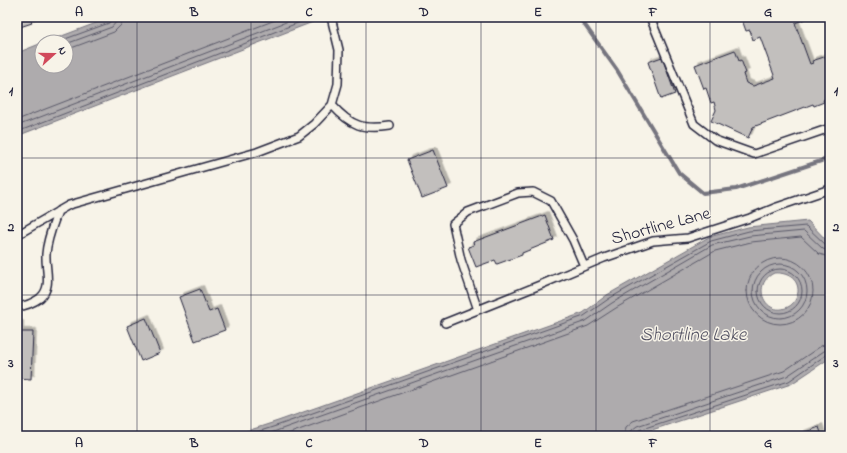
<svg xmlns="http://www.w3.org/2000/svg" width="847" height="453" font-family="'Indie Flower',sans-serif">
  <style>
    .water { fill: #aeabad; stroke: #76747f; fill-rule: evenodd }
    .lines { fill: none; stroke-linecap: round; stroke-linejoin: round }
    .shore { stroke: #5a5969; stroke-width: 1 }
    .stream { stroke: #76747f; stroke-width: 4 }
    .building { fill: #c2bfbd; stroke: #22223b; filter: url(#shadow) }
    .lane-casing { stroke: #22223b; stroke-width: 10 }
    .lane { stroke: #f7f3e8; stroke-width: 7 }
    .grid { fill: none; stroke: #22223b; stroke-width: 1; stroke-opacity: 0.55 }
    .labels { text-anchor: middle; dominant-baseline: central; stroke-width: 3; stroke-linejoin: round; paint-order: stroke }
    .street-label { font-size: 18px; fill: #22223b; stroke: #f7f3e8 }
    .water-label { font-size: 19px; font-style: italic; fill: #535263; stroke: #f7f3e8 }
    .neatline { fill: none; stroke: #22223b; stroke-width: 1.5 }
    .grid-label { font-size: 13px; text-anchor: middle; font-weight: bold; fill: #22223b }
  </style>
  <defs>
    <filter id="shadow"><feDropShadow dx="3.5" dy="-3.5" stdDeviation="0" flood-color="#0004"/></filter>
  </defs>
  <rect width="100%" height="100%" fill="#f7f3e8"/>
  <filter id="ink" filterUnits="userSpaceOnUse"><feTurbulence type="fractalNoise" baseFrequency=".025" numOctaves="2"/><feDisplacementMap in="SourceGraphic" scale="8" xChannelSelector="R" yChannelSelector="G"/><feConvolveMatrix kernelMatrix="1 2 1 2 8 2 1 2 1" color-interpolation-filters="sRGB"/></filter>
  <g filter="url(#ink)">
    <path class="water" d="M 112,17 L 317,17 L 318,20 L 17,136 L 17,53 L 42,43 L 42,66 L 66,66 L 66,42 L 46,42 Z
      M 808,221 L 830,244 L 830,358 L 791,384 L 634,436 L 232,436 L 278,421 L 583,313 L 607,295 L 709,237 L 748,227 ZM 774,273 C 786,272 799,278 798,292 C 797,298 794,304 788,307 C 766,318 750,285 774,273 Z"/>
    <g class="lines">
      <path class="shore" d="M 57,42 L 109,23 L 111,20 L 112,17
        M 66,44 L 112,27 L 116,22 L 117,17
        M 66,50 L 114,32 L 121,25 L 123,17
        M 17,120 L 283,17
        M 17,126 L 299,17
        M 17,132 L 313,17
        M747 291a33 33 0 1 1 66 0a33 33 0 1 1-66 0Z
        M753 291a27 27 0 1 1 54 0a27 27 0 1 1-54 0Z
        M758 291a22 22 0 1 1 44 0a22 22 0 1 1-44 0Z
        M 245,436 L 279,425 L 584,316 L 610,298 L 711,241 L 749,231 L 806,226 L 826,245 L 830,246
        M 262,436 L 586,321 L 612,303 L 712,245 L 750,236 L 804,231 L 823,249 L 830,251
        M 282,436 L 588,326 L 616,308 L 715,251 L 751,242 L 801,237 L 819,254 L 830,257
        M 624,436 L 626,427 L 633,421 L 784,371 L 821,346 L 830,343
        M 630,436 L 632,430 L 637,426 L 787,376 L 824,351 L 830,349
        M 635,436 L 636,433 L 639,430 L 789,381 L 826,355 L 830,355"/>
      <path class="stream" d="M 579,17 L 617,70 L 679,173 L 703,193 L 736,189 L 830,158"/>
    </g>
    <path class="building" d="M 17,17 L 30,17 L 32,23 L 17,28 Z
      M 741,17 L 810,17 L 795,23 L 810,64 L 813,63 L 812,61 L 830,55 L 830,102 L 827,103 L 825,99 L 823,100 L 824,102 L 814,106 L 813,104 L 753,127 L 748,138 L 711,121 L 716,110 L 714,102 L 711,103 L 706,88 L 704,89 L 695,65 L 735,50 L 739,61 L 741,60 L 746,73 L 743,74 L 746,83 L 753,86 L 775,78 L 760,37 L 753,40 L 750,30 L 746,31 Z
      M 662,57 L 675,94 L 661,99 L 648,62 Z
      M 433,150 L 448,188 L 422,198 L 407,160 Z
      M 545,215 L 554,240 L 522,253 L 522,255 L 497,264 L 495,260 L 476,267 L 468,247 L 474,245 L 473,242 Z
      M 200,289 L 209,312 L 217,309 L 225,330 L 195,341 L 179,297 Z
      M 146,318 L 160,353 L 141,361 L 127,326 Z
      M 17,324 L 20,324 L 20,332 L 33,332 L 31,379 L 17,378 Z
      M 819,427 L 822,436 L 802,436 L 801,434 Z"/>
    <g class="lines">
      <g class="lane-casing">
        <path id="lane" d="M 650,17 L 694,124 L 715,140 L 754,154 L 830,128
          M 332,105 C 351,126 363,130 390,126
          M 17,235 L 69,205 L 257,152 L 299,136 L 314,124 L 332,105 L 338,84 L 339,50 L 331,17
          M 17,307 C 26,306 33,303 40,298 C 53,287 45,269 46,254 C 47,239 53,225 58,211
          M 478,310 L 461,260 L 453,224 L 468,212 L 518,193 L 533,192 L 551,201 L 573,240 L 584,266
          M 445,323 L 540,285 L 604,258 L 653,241 L 688,238 L 750,218 L 777,207 L 830,189"/>
      </g>
      <use href="#lane" class="lane"/>
    </g>
  </g>
  <path class="grid" d="M 137,17 L 137,436M 251,17 L 251,436M 366,17 L 366,436M 481,17 L 481,436M 596,17 L 596,436M 710,17 L 710,436M 17,158 L 830,158M 17,295 L 830,295"/>
  <g class="labels">
    <g class="street-label">
      <text transform="translate(661 227) rotate(-15)">Shortline Lane</text>
    </g>
    <g class="water-label">
      <text x="693" y="335">Shortline Lake</text>
    </g>
  </g>
  <rect width="847" height="453" fill="none" stroke="#f7f3e8" stroke-width="44"/>
  <g transform="translate(54 54) rotate(69)"><circle r="19" fill="#f7f3e8" stroke="#a29fa3"/>
  <path d="M0-3L7 15L0 10L-7 15Z" fill="#d1495b"/>
  <text y="-6" font-size="11" font-weight="bold" text-anchor="middle" fill="#22223b">N</text>
  </g>
  <rect x="22" y="22" width="803" height="409" class="neatline"/>
  <g class="grid-label">
    <text x="79" y="16">A</text>
    <text x="194" y="16">B</text>
    <text x="309" y="16">C</text>
    <text x="424" y="16">D</text>
    <text x="538" y="16">E</text>
    <text x="653" y="16">F</text>
    <text x="768" y="16">G</text>
    <text x="11" y="95">1</text>
    <text x="836" y="95">1</text>
    <text x="11" y="231">2</text>
    <text x="836" y="231">2</text>
    <text x="11" y="367">3</text>
    <text x="836" y="367">3</text>
    <text x="79" y="447">A</text>
    <text x="194" y="447">B</text>
    <text x="309" y="447">C</text>
    <text x="424" y="447">D</text>
    <text x="538" y="447">E</text>
    <text x="653" y="447">F</text>
    <text x="768" y="447">G</text>
  </g>
</svg>
